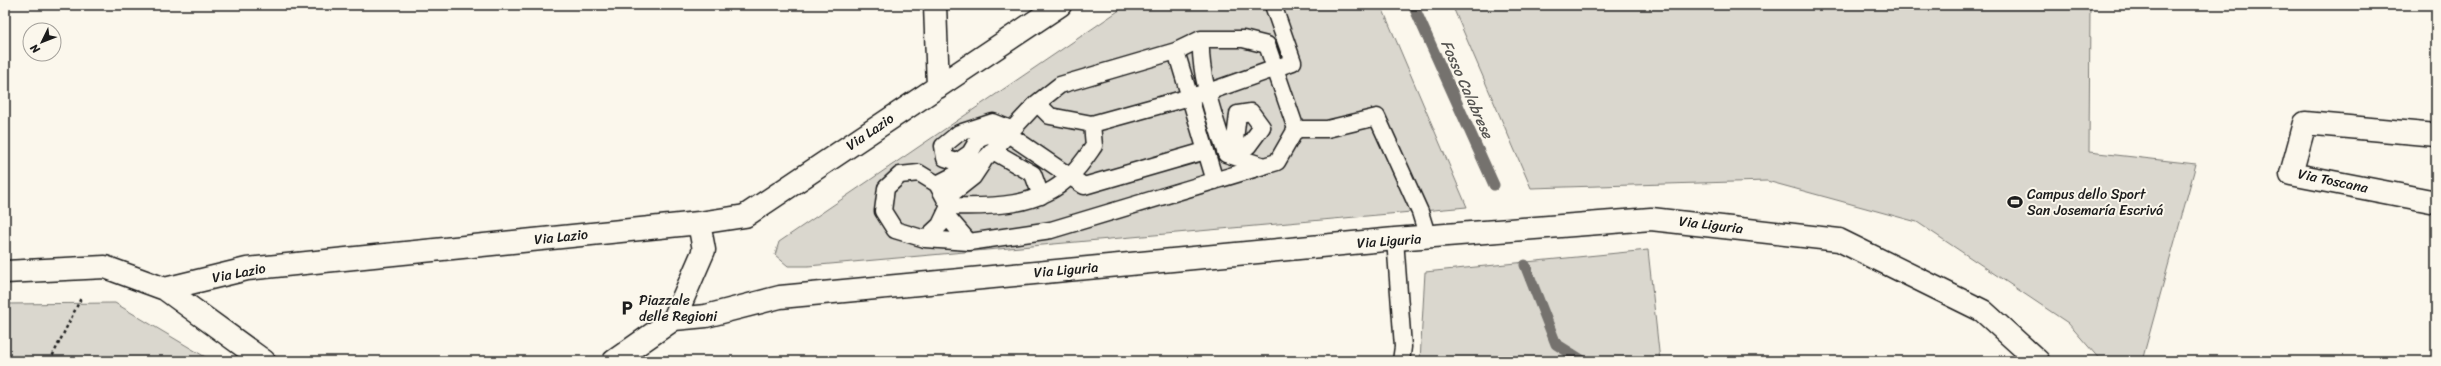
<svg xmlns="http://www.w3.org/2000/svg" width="2441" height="366" font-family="Sriracha,sans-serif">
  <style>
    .green { fill: #dad7ce; stroke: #7b7a75 }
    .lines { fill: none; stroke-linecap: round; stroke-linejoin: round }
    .stream { stroke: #74726e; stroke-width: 11 }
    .lane-casing { stroke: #1c1c1c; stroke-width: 19 }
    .street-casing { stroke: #1c1c1c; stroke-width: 25 }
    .path { stroke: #1c1c1c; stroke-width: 2.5; stroke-dasharray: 3 3; stroke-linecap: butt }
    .lane { stroke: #fbf7ec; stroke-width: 16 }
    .street { stroke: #fbf7ec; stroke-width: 22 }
    .labels { text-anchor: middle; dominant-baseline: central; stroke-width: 4; stroke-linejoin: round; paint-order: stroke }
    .street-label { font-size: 14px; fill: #1c1c1c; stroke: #fbf7ec }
    .poi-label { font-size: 14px; fill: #1c1c1c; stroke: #fbf7ec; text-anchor: start }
    .water-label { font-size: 15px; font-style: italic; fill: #575653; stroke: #fbf7ec }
  </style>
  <rect width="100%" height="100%" fill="#fbf7ec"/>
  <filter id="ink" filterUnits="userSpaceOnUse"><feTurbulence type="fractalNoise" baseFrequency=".025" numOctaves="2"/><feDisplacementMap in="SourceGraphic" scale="8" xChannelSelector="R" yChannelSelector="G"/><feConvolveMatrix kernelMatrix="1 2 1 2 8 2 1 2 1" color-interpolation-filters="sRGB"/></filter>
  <g filter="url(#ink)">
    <path class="green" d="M 1127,5 L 1381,5 L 1467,207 L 808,266 L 788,266 L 775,255 L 779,242 Z
      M 1452,5 L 2090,5 L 2089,152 L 2196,164 L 2142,361 L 2101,361 L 2068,323 L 1917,222 L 1767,181 L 1531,188 Z
      M 1648,250 L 1660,361 L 1420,361 L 1425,272 Z
      M 115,303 L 212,361 L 5,361 L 5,304 Z"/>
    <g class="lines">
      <path class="stream" d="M 1413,5 L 1494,185
        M 1525,265 L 1556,344 L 1583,361"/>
      <g class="lane-casing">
        <path id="lane" d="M 1201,39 C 1199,77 1215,118 1226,154 L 1264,166
          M 1176,51 L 1215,181
          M 1037,103 L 1050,116 L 1092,124 L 1208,92 L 1293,62 L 1273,5
          M 1296,129 L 1327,129 L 1377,117 L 1420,212 L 1428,238
          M 1008,134 L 1084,186 L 1205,151
          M 1005,138 L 993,133 L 979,138 L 970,153 L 957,162 L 945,158 L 943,146 L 959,133 L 993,122 L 1013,130
          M 1225,149 L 1248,146 L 1262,127 L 1251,112 L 1238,114 L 1234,148
          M 993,151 L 1033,174 L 1041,196
          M 945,199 L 973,177 L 983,162
          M 949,206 C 990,207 1040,208 1071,175 C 1080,167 1087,156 1094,146 L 1092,124
          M 945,214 L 969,242
          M 925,239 L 940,225 L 949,206 L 937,184 L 919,173 L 900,175 L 886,188 L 883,211 L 895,230 L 925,239 L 969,242 L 1051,230 L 1277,162 L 1296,129 L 1267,45 L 1243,39 L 1201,39 L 1176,51 L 1060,85 L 1037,103 L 984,160 L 937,184
          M 1395,239 L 1403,347 L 1401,361"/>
      </g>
      <g class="street-casing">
        <path id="street" d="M 935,5 L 938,87
          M 2436,135 L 2305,123 L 2291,174 L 2436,202
          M 699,223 L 704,250 L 674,319 L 706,316 L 780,297 L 1395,239 L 1651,219 L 1839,240 L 1983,311 L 2038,361
          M 5,272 L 105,267 L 165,289 L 247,269 L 699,223 L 745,216 L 1060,5
          M 165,289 L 264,361
          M 614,361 L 674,319"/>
      </g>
      <path class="path" d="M 50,361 L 81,298"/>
      <use href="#lane" class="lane"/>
      <use href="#street" class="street"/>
    </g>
  </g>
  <defs>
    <g id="stadium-bare" transform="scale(1.2)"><path d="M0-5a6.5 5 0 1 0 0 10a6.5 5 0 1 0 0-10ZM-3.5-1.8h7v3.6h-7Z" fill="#1c1c1c" stroke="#fbf7ec" stroke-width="2.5" paint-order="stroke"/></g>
    <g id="parking-bare" transform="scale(1.2)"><path d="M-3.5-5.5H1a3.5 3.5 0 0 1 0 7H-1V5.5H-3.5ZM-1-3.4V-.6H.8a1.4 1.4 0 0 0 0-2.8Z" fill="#1c1c1c" stroke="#fbf7ec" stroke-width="2.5" paint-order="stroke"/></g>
  </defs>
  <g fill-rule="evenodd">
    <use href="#stadium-bare" x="2015" y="202"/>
    <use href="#parking-bare" x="627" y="308"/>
  </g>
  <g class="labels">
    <g class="street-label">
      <text transform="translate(870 132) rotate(-34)">Via Lazio</text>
      <text transform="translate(2333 181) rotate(12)">Via Toscana</text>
      <text transform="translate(1711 225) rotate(7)">Via Liguria</text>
      <text transform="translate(561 237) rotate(-6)">Via Lazio</text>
      <text transform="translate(1389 241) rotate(-4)">Via Liguria</text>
      <text transform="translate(1066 270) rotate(-5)">Via Liguria</text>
      <text transform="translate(239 273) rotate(-11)">Via Lazio</text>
    </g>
    <g class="poi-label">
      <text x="2027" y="194">Campus dello Sport<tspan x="2027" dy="16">San Josemaría Escrivá</tspan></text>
      <text x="639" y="300">Piazzale<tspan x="639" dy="16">delle Regioni</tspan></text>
    </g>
    <g class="water-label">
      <text transform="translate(1467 89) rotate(66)">Fosso Calabrese</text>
    </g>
  </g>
  <rect width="2441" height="366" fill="none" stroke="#fbf7ec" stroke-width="20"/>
  <rect x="10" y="10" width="2421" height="346" fill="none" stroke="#1c1c1c" stroke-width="1.5" filter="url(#ink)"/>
  <g transform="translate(42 42) rotate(227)"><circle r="19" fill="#fbf7ec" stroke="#a29f99"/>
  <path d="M0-3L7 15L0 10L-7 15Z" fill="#1c1c1c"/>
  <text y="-6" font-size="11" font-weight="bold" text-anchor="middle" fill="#1c1c1c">N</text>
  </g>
</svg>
